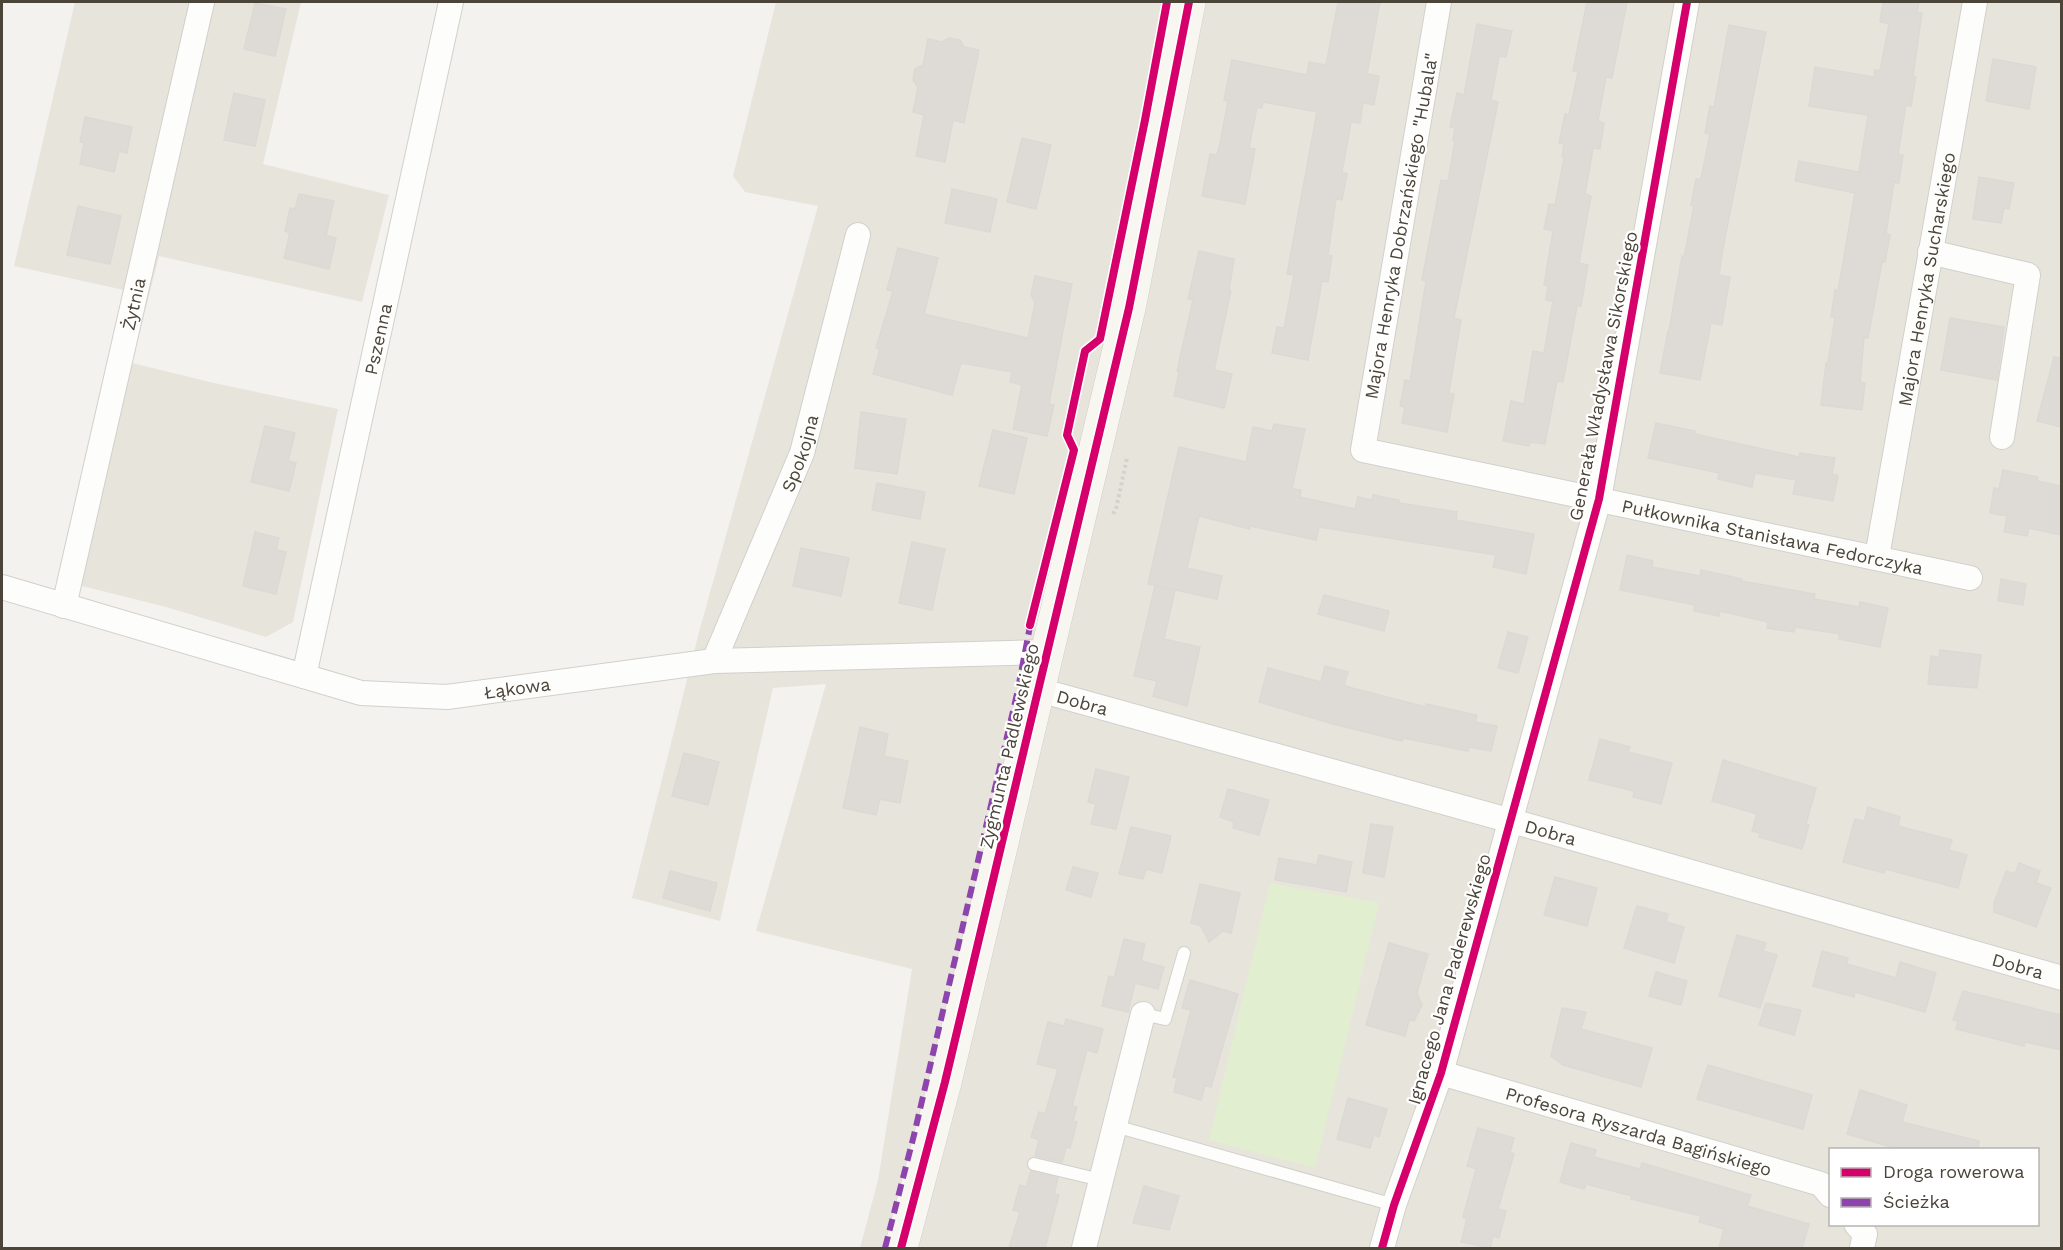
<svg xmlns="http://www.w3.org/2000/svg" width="2063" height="1250" font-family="'Work Sans',sans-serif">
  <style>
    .residential { fill: #e7e4dc; fill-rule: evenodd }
    .green { fill: #e1eecf }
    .building { fill: #dedbd6; stroke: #dcd9d4; stroke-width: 1.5 }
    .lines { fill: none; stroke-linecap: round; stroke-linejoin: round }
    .lane-casing { stroke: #d2d0cb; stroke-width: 14 }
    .street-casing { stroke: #d2d0cb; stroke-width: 26 }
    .secondary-casing { stroke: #d3cfc5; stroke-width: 34 }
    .path { stroke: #d3d2cc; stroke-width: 4; stroke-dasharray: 3 3; stroke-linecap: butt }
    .lane { stroke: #fdfdfc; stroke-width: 12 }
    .street { stroke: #fdfdfc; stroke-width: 24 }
    .secondary { stroke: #f7f6f1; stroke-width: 33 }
    .quiet { stroke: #8e44ad; stroke-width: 6; stroke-dasharray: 12 6; stroke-linecap: butt }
    .cycleway-casing { stroke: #fff; stroke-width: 11 }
    .cycleway { stroke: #d6006c; stroke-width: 8 }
    .labels { text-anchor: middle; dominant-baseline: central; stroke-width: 4.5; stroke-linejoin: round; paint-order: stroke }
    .street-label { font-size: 18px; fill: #4b4439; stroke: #fff }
  </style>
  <rect width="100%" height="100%" fill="#f4f2ee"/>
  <path class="residential" d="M 75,2 L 301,2 L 263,164 L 389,195 L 362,302 L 159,256 L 132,363 L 214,383 L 338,409 L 293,622 L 266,637 L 166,607 L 58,580 L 124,290 L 14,266 Z
    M 776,2 L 2061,2 L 2061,1248 L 860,1248 L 878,1180 L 912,969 L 756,931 L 826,684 L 773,688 L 720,921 L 632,898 L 699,632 L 818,206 L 745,192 L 733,176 ZM 1830,1150 L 2038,1150 L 2038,1224 L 1830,1224 Z"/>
  <path class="green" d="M 1270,883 L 1379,903 L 1315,1168 L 1209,1140 Z"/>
  <path class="building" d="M 1338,2 L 1380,2 L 1367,74 L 1379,76 L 1374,105 L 1363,103 L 1360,123 L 1351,122 L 1342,172 L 1347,174 L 1342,200 L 1336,199 L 1328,255 L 1332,256 L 1328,282 L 1322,281 L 1308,360 L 1272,353 L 1277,327 L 1284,328 L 1294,275 L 1287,274 L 1317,112 L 1263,102 L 1262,108 L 1257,107 L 1249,148 L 1255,149 L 1245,204 L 1202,196 L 1210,154 L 1217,155 L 1220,143 L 1228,101 L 1224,100 L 1232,60 L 1307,75 L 1309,62 L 1326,65 Z
    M 1587,2 L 1627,2 L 1612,78 L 1606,77 L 1598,121 L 1604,123 L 1600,149 L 1593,148 L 1585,194 L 1591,196 L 1579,263 L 1588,265 L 1581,306 L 1577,306 L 1563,382 L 1557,381 L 1545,444 L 1530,442 L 1529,446 L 1503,441 L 1511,401 L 1524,404 L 1533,351 L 1544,353 L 1553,301 L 1546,300 L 1548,286 L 1544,285 L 1553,231 L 1544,229 L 1549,204 L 1555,205 L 1564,158 L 1562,157 L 1564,144 L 1559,143 L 1565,114 L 1569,115 L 1578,72 L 1573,71 Z
    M 1883,2 L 1919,2 L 1917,13 L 1922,13 L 1913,76 L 1916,77 L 1911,106 L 1906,105 L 1898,154 L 1903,155 L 1899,183 L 1894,182 L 1886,234 L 1890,235 L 1885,262 L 1882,262 L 1868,338 L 1864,337 L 1860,382 L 1865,383 L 1862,410 L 1821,405 L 1826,363 L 1828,363 L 1835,317 L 1831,317 L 1835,290 L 1838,291 L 1855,193 L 1795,181 L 1799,161 L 1859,172 L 1868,115 L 1809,106 L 1815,67 L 1874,77 L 1875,70 L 1880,71 L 1889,24 L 1880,22 Z
    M 255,3 L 286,9 L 275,56 L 244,49 Z
    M 1477,24 L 1512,31 L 1506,57 L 1499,56 L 1491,100 L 1498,102 L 1454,318 L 1461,320 L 1449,393 L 1454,394 L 1447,432 L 1402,423 L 1405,407 L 1400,406 L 1405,380 L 1410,381 L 1426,281 L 1422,280 L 1441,180 L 1448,181 L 1455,141 L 1453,140 L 1455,128 L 1450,127 L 1457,93 L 1464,95 Z
    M 1729,25 L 1766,32 L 1723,248 L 1719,275 L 1730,277 L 1722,325 L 1711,323 L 1700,380 L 1660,373 L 1668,331 L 1669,331 L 1682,256 L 1684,257 L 1694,206 L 1691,205 L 1696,179 L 1701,179 L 1710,134 L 1705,133 L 1710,106 L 1714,107 Z
    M 949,38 L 960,40 L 964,47 L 979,50 L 964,123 L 953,120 L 945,162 L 916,156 L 924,115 L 913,112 L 918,87 L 913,80 L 915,69 L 923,65 L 928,39 L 942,42 Z
    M 1993,59 L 2036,67 L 2029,109 L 1986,101 Z
    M 234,93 L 265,100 L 255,146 L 224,140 Z
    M 85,117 L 132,127 L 127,153 L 119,151 L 114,172 L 80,164 L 84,143 L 80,142 Z
    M 1022,138 L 1051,145 L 1036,209 L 1007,202 Z
    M 1979,177 L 2014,183 L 2009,209 L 2004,208 L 2001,223 L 1973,219 Z
    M 952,189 L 997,199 L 990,232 L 945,223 Z
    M 299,194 L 334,201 L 326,235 L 336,238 L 329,269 L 284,258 L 290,233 L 285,231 L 290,208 L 295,209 Z
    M 78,206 L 121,216 L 110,264 L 67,255 Z
    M 898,248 L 938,258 L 924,314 L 1028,338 L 1035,303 L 1031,295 L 1035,276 L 1072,284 L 1049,404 L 1054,405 L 1047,436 L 1013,429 L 1022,385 L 1010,382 L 1012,372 L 961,363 L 952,395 L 873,374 L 880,349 L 876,348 L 893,291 L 887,290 Z
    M 1199,251 L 1234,259 L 1229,291 L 1231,291 L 1214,370 L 1232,374 L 1224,408 L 1174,396 L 1179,372 L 1177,371 L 1193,300 L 1188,299 Z
    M 1950,318 L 2004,327 L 1997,380 L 1941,370 Z
    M 2054,357 L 2061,358 L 2061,427 L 2037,421 Z
    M 861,412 L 906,419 L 897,474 L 855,468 Z
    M 1656,423 L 1695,431 L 1695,434 L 1799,457 L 1800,453 L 1835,458 L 1832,474 L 1838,476 L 1833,501 L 1793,494 L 1796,480 L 1755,473 L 1752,487 L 1718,479 L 1719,473 L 1648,458 Z
    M 1274,424 L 1305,429 L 1292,489 L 1301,490 L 1300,497 L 1355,509 L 1358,497 L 1372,500 L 1373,495 L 1399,500 L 1399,503 L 1457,512 L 1456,520 L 1534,534 L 1526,574 L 1493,567 L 1496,555 L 1319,527 L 1316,540 L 1250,526 L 1250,529 L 1199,516 L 1187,568 L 1222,576 L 1217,599 L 1148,584 L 1179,447 L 1246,462 L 1253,427 L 1272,431 Z
    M 265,426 L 295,433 L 288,461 L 296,463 L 289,491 L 251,482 Z
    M 993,430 L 1027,438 L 1014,494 L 979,486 Z
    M 2003,470 L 2038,477 L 2037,481 L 2061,486 L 2061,535 L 2029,528 L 2027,536 L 2004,532 L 2007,516 L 1990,513 L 1994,488 L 1999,489 Z
    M 877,483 L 925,492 L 920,519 L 872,510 Z
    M 255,532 L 279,538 L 276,550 L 286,552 L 276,594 L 243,586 Z
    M 912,542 L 945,549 L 932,610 L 899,603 Z
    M 801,548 L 849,558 L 841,596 L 793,586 Z
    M 1627,555 L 1653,561 L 1652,567 L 1700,576 L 1701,570 L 1742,579 L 1741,581 L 1815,594 L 1814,599 L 1859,607 L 1860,602 L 1888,608 L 1880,647 L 1839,639 L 1840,634 L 1795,627 L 1794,632 L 1767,628 L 1768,622 L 1720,611 L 1719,616 L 1694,611 L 1695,605 L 1620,590 Z
    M 2001,579 L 2026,584 L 2023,605 L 1998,601 Z
    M 1155,586 L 1175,590 L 1164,639 L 1200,647 L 1187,706 L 1153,696 L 1157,681 L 1134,676 Z
    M 1324,595 L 1389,611 L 1384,631 L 1318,614 Z
    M 1508,632 L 1528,637 L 1518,673 L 1498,668 Z
    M 1940,650 L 1981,655 L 1977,688 L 1928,684 L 1931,656 L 1939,657 Z
    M 1325,666 L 1348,672 L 1344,685 L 1352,688 L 1426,707 L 1426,704 L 1477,715 L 1475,722 L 1497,726 L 1491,751 L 1469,747 L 1468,751 L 1403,738 L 1402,741 L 1333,724 L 1259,702 L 1268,668 L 1321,682 Z
    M 860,727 L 888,734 L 884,756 L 908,761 L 900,803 L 880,799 L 876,815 L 843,808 Z
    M 1600,739 L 1630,747 L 1628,752 L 1672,763 L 1661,804 L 1633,797 L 1634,791 L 1589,780 Z
    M 684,753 L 719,762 L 708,805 L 672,796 Z
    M 1723,760 L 1816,788 L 1806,824 L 1809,825 L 1802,849 L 1759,837 L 1760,833 L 1752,831 L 1757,814 L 1712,801 Z
    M 1096,769 L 1129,777 L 1116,829 L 1091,824 L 1096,804 L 1088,802 Z
    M 1228,789 L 1269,800 L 1259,835 L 1233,828 L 1234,822 L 1220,817 Z
    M 1868,807 L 1900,817 L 1898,826 L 1952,840 L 1949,850 L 1967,855 L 1958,888 L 1885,869 L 1884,873 L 1843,862 L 1855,819 L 1864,821 Z
    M 1371,824 L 1393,827 L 1384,877 L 1363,873 Z
    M 1131,827 L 1171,836 L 1162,873 L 1146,869 L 1143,879 L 1119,874 Z
    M 1319,855 L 1352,862 L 1346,892 L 1275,880 L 1279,858 L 1317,865 Z
    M 2019,863 L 2040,871 L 2036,883 L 2051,888 L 2036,927 L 1994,912 L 1994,903 L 2006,871 L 2015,874 Z
    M 1073,867 L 1098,873 L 1091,897 L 1066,890 Z
    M 670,871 L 717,883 L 710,911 L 663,898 Z
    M 1555,877 L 1597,888 L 1587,926 L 1544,915 Z
    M 1200,884 L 1240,893 L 1231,933 L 1223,931 L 1209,942 L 1201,926 L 1191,923 Z
    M 1637,906 L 1668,914 L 1666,922 L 1684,927 L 1674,963 L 1624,948 Z
    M 1737,935 L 1766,943 L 1763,951 L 1777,955 L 1760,1008 L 1719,996 Z
    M 1124,939 L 1145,944 L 1141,961 L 1164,967 L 1158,989 L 1135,983 L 1128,1012 L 1102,1006 L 1109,976 L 1114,978 Z
    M 1389,943 L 1428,954 L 1417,993 L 1422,1005 L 1414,1021 L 1409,1020 L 1405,1036 L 1366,1025 Z
    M 1822,951 L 1848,958 L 1847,964 L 1896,978 L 1900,962 L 1936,973 L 1925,1012 L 1855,992 L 1854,997 L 1813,986 Z
    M 1656,972 L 1687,981 L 1681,1005 L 1649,996 Z
    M 1190,980 L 1238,994 L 1211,1087 L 1205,1086 L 1201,1100 L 1174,1092 L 1177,1078 L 1173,1077 L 1191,1010 L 1182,1008 Z
    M 1963,991 L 2061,1015 L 2061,1050 L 2025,1042 L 2024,1046 L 1956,1029 L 1958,1021 L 1953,1020 Z
    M 1766,1003 L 1801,1010 L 1794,1035 L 1759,1025 Z
    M 1562,1008 L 1586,1012 L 1581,1029 L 1652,1048 L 1641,1087 L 1563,1065 L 1551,1056 Z
    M 1066,1019 L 1103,1029 L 1097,1053 L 1087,1050 L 1072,1106 L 1077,1107 L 1073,1121 L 1077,1122 L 1070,1148 L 1066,1147 L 1062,1162 L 1035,1156 L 1039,1140 L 1031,1137 L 1039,1112 L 1045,1114 L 1058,1069 L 1037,1064 L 1048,1022 L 1064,1026 Z
    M 1708,1065 L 1812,1095 L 1803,1129 L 1697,1099 Z
    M 1860,1090 L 1907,1105 L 1902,1122 L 1979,1141 L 1978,1149 L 1898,1149 L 1847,1134 Z
    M 1348,1098 L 1387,1109 L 1379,1137 L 1374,1135 L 1370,1148 L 1337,1139 Z
    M 1478,1128 L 1514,1138 L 1510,1152 L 1514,1154 L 1498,1209 L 1506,1211 L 1499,1238 L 1493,1236 L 1490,1248 L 1461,1242 L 1467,1219 L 1463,1217 L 1476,1169 L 1467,1166 Z
    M 1571,1143 L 1596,1150 L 1594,1157 L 1640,1169 L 1642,1163 L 1751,1195 L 1747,1206 L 1809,1224 L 1802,1248 L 1719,1248 L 1724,1229 L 1699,1222 L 1701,1216 L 1631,1199 L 1632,1196 L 1586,1184 L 1584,1189 L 1560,1182 Z
    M 1031,1171 L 1058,1178 L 1054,1194 L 1059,1195 L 1045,1248 L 1009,1248 L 1020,1212 L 1013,1210 L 1020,1185 L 1026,1187 Z
    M 1144,1186 L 1179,1196 L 1169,1230 L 1133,1223 Z"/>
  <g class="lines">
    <g class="lane-casing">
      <path id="lane" d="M 1143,1014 L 1165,1019 L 1184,953
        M 1115,1126 L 1394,1205
        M 1034,1164 L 1101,1180"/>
    </g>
    <g class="street-casing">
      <g id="street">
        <path id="s1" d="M 1439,2 L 1363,450 L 1970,578"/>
        <path d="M 1930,252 L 2028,275 L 2002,437"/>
        <path id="s2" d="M 1877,557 L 1975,2"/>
        <path id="s3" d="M 2,587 L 361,693 L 447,697 L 714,661 L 1047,652"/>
        <path id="s4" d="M 64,606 L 202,2"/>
        <path id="s5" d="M 714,661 L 802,453 L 858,235"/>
        <path id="s6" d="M 304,676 L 451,2"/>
        <path id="s7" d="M 1039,690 L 1551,832 L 2062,978"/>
        <path id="s8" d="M 1441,1073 L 1821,1184 L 1830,1195"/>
        <path d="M 1856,1224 L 1865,1234 L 1862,1248"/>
        <path d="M 1084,1248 L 1143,1014"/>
        <path d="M 1382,1248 L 1394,1205 L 1441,1073 L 1599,499 L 1687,2"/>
      </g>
    </g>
    <g class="secondary-casing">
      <path id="secondary" d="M 901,1248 L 945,1082 L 1129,308 L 1189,2"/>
    </g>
    <path class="path" d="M 1113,514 L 1116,509 L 1127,458"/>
    <use href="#lane" class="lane"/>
    <use href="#street" class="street"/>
    <use href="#secondary" class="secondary"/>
    <path class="quiet" d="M 885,1248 L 914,1135 L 1017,694 L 1031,621"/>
    <g class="cycleway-casing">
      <path id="cycleway" d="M 1030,625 L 1074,450 L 1067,435 L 1085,351 L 1100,339 L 1145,120 L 1167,2
        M 901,1248 L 945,1082 L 1129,308 L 1189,2
        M 1382,1248 L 1394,1205 L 1441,1073 L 1599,499 L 1687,2"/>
    </g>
    <use href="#cycleway" class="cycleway"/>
  </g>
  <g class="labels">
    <g class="street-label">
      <text transform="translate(1401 226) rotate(-80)">Majora Henryka Dobrzańskiego "Hubala"</text>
      <text stroke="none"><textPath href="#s2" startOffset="282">Majora Henryka Sucharskiego</textPath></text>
      <text stroke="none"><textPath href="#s4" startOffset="310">Żytnia</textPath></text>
      <text stroke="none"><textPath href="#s6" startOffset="345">Pszenna</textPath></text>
      <text transform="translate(1603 376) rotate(-79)">Generała Władysława Sikorskiego</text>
      <text stroke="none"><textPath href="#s5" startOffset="225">Spokojna</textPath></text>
      <text stroke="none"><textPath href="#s1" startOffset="873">Pułkownika Stanisława Fedorczyka</textPath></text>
      <text stroke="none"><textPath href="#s3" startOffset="531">Łąkowa</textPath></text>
      <text stroke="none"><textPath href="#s7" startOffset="45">Dobra</textPath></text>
      <text transform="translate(1009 746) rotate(-77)">Zygmunta Padlewskiego</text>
      <text stroke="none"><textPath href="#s7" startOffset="531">Dobra</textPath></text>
      <text stroke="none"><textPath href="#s7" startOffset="1017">Dobra</textPath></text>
      <text transform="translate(1449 979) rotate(-74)">Ignacego Jana Paderewskiego</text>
      <text stroke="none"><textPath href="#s8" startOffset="206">Profesora Ryszarda Bagińskiego</textPath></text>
    </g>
  </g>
  <rect width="2063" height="1250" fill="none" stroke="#4b4439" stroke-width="6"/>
  <rect x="1829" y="1148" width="210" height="78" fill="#ffffff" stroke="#b7b4b0" stroke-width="1.5"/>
  <rect x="1841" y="1168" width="30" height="9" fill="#d6006c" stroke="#b7b4b0" stroke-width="1.5"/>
  <text x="1883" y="1178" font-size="18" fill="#4b4439">Droga rowerowa</text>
  <rect x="1841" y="1198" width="30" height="9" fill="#8e44ad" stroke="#b7b4b0" stroke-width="1.5"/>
  <text x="1883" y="1208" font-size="18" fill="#4b4439">Ścieżka</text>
</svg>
